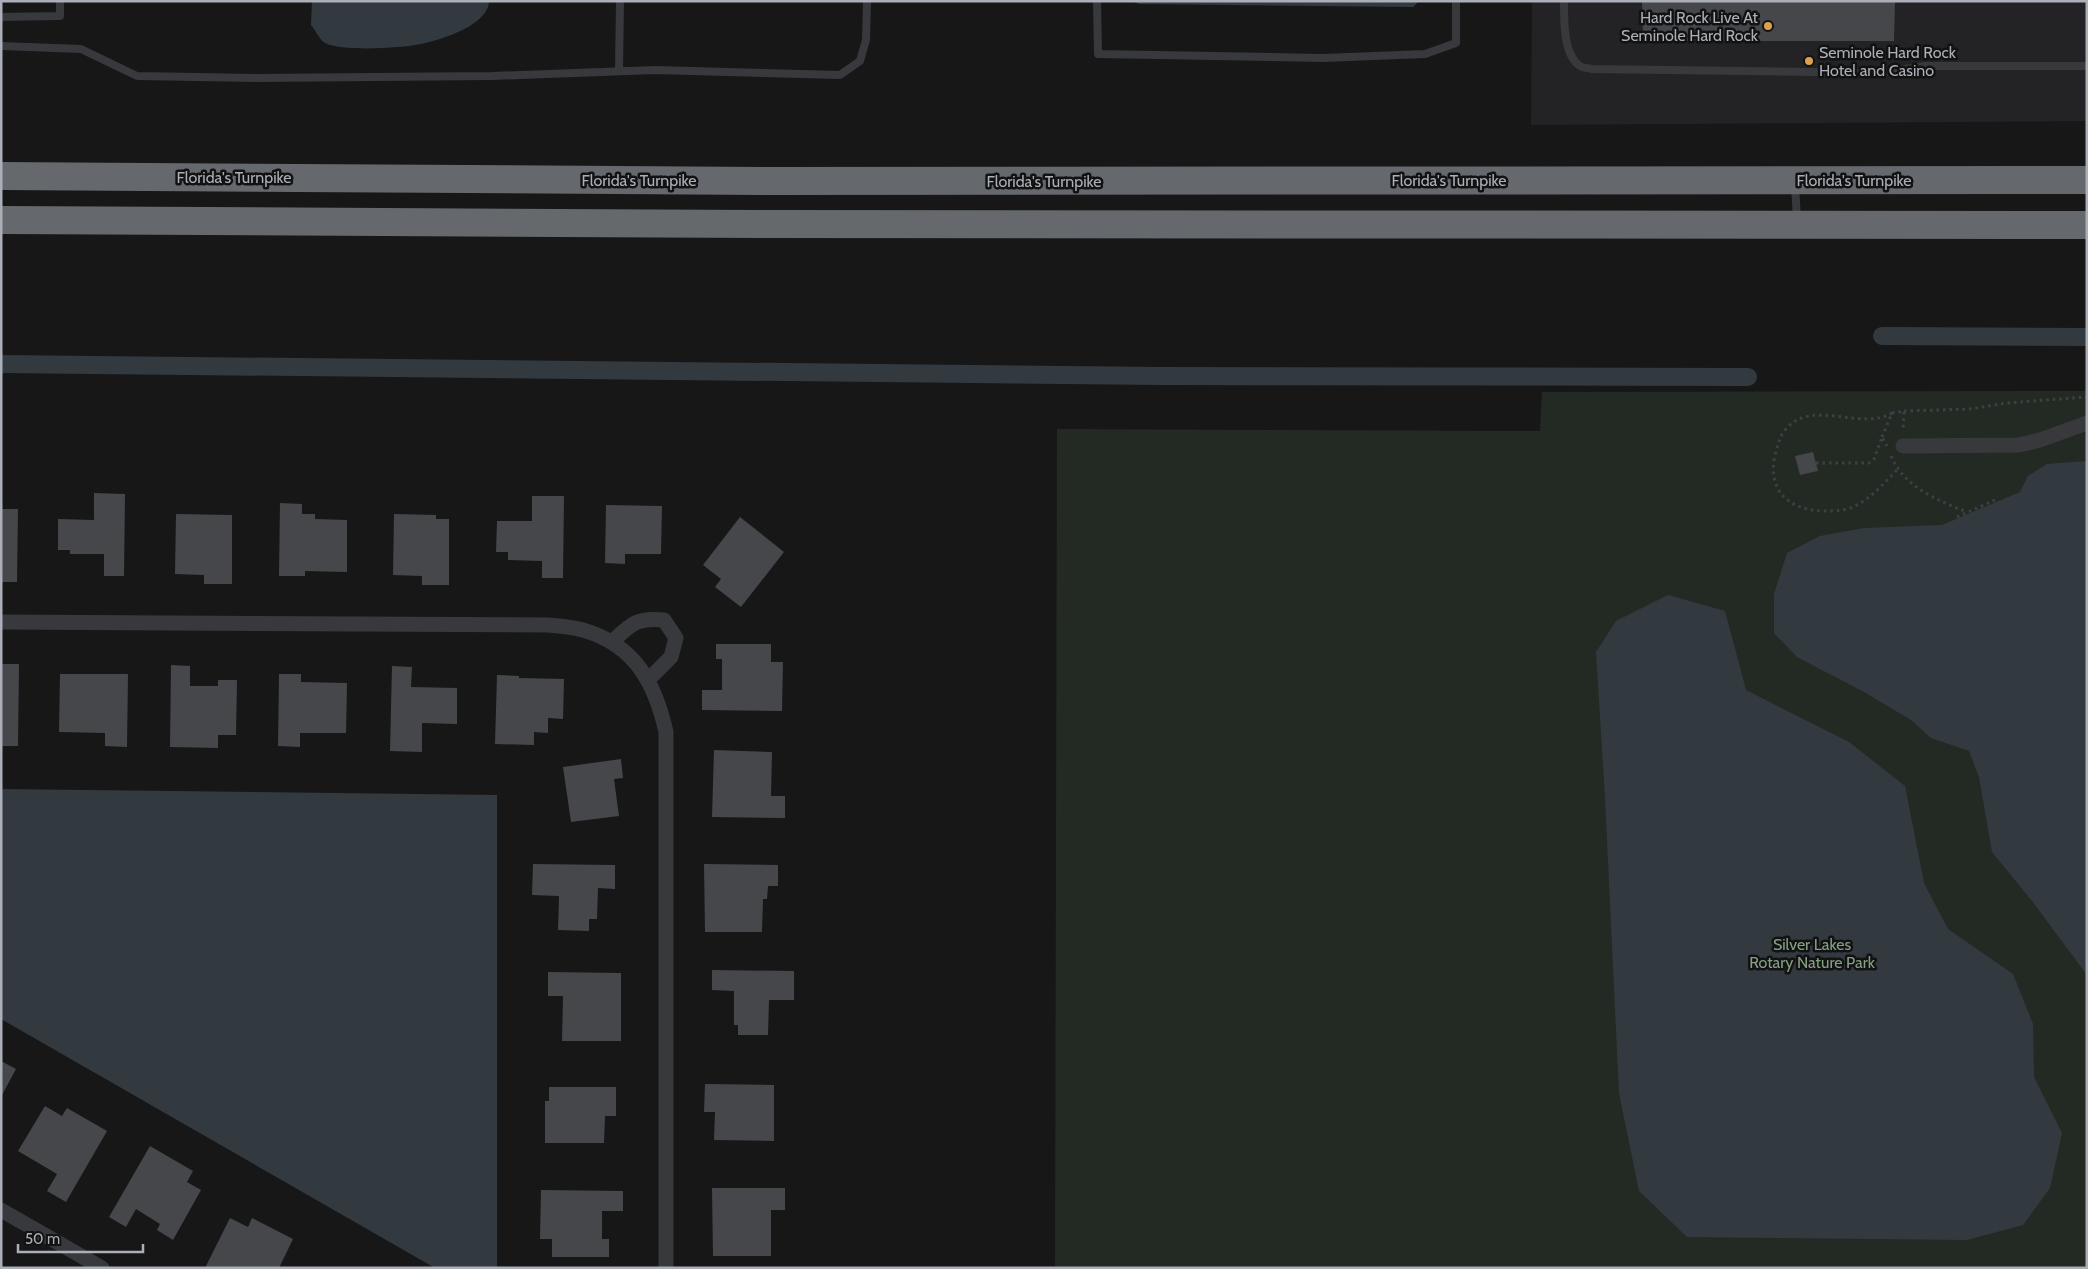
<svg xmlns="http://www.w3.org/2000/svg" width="2088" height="1269" font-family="Cabin,sans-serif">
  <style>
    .built { fill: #232325 }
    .green { fill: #232a24 }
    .water { fill: #323a40 }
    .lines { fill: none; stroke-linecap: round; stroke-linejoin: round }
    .canal { stroke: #323a40; stroke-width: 18 }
    .building { fill: #46474b }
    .path { stroke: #3e4044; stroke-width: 3; stroke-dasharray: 2.5 4; stroke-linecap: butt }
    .service { stroke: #38393d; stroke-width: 8 }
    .minor { stroke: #38393d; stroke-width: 15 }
    .motorway { stroke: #65686d; stroke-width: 28 }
    .poi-dot { fill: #dba14c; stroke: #121213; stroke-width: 2 }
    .labels { text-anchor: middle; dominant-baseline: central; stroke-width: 5; stroke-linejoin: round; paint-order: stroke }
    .poi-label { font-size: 16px; fill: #abafb7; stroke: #121213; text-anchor: end }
    .street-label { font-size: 16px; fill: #abafb7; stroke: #121213 }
    .park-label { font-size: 16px; fill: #849f84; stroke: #121213 }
  </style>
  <rect width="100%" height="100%" fill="#171718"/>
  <path class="built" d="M 1532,1 L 2087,1 L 2087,121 L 1531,125 Z"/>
  <path class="green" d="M 2087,391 L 2087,1268 L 1055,1268 L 1057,429 L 1540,431 L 1542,392 Z"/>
  <path class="water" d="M 312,1 L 489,1 C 489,25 441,40 421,44 C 401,48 344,52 325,43 C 320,40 315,30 311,25 Z
    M 1132,1 L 1419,1 L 1413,7 L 1139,4 Z
    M 2087,461 L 2087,975 L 2032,901 L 1992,852 L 1979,777 L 1969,751 L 1931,738 L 1911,720 L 1864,692 L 1797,657 L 1774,633 L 1774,594 L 1787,553 L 1820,536 L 1864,528 L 1942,525 L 2020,492 L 2028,476 L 2047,464 Z
    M 1668,595 L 1725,611 L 1746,690 L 1849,742 L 1905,786 L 1924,883 L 1948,929 L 2013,974 L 2033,1024 L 2034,1077 L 2062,1133 L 2050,1188 L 2023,1225 L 1967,1240 L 1687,1237 L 1639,1191 L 1619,1093 L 1605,797 L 1596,652 L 1616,621 Z
    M 1,789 L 497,795 L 497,1268 L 435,1268 L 1,1019 Z"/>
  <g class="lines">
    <path class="canal" d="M 1882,336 L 2087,337
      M 1,364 L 1161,376 L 1748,377"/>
  </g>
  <path class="building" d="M 1642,1 L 1895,1 L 1894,41 L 1643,41 Z
    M 1813,452 L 1818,471 L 1800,475 L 1795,456 Z
    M 94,493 L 125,494 L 124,576 L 104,576 L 104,554 L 70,554 L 70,550 L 58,550 L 58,519 L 94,520 Z
    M 532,496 L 564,496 L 563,578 L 542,578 L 542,561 L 508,560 L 508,552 L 496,552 L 497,521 L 532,521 Z
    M 280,503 L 302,504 L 302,514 L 315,514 L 315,519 L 347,520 L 347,572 L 305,571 L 305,576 L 279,576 Z
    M 606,505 L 662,506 L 661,554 L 625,554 L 625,564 L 605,563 Z
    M 1,509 L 18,509 L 17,582 L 1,582 Z
    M 176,514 L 232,515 L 232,584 L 204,584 L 204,575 L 175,574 Z
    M 394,514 L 436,515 L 436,519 L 449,519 L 449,585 L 422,585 L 422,576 L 393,575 Z
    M 740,517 L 784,552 L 741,607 L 715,587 L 721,579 L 703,565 Z
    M 716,644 L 771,644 L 771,662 L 783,662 L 782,711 L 702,710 L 702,690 L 722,690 L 722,659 L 716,659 Z
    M 1,664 L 19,664 L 18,746 L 1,746 Z
    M 171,665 L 190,666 L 190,686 L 218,686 L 218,680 L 237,680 L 236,735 L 218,735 L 218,748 L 170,747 Z
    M 392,666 L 412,667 L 411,687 L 457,688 L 457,724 L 422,723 L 422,752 L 390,751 Z
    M 60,674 L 128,674 L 127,747 L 105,746 L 105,733 L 59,732 Z
    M 279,674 L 301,674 L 301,682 L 347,683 L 346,733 L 300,733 L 300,747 L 278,746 Z
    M 497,675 L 519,676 L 519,678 L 564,679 L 563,719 L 548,718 L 548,733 L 534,732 L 534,745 L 495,744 Z
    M 714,750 L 772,752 L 771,796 L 785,796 L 785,818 L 712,817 Z
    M 621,759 L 623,778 L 614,779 L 619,816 L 571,822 L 563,767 Z
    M 533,864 L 615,865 L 615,889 L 598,888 L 597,919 L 589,919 L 589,931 L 558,930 L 559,896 L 532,895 Z
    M 704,864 L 778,865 L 778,886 L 768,886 L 767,899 L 763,899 L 762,932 L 705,932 Z
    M 712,970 L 794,971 L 794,1000 L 769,1000 L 768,1035 L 738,1035 L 738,1025 L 734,1025 L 734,991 L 712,990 Z
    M 548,972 L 621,973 L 621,1041 L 562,1041 L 563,996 L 548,996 Z
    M 1,1061 L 16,1069 L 1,1097 Z
    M 705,1084 L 774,1085 L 774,1141 L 714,1140 L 715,1112 L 704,1112 Z
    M 549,1087 L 616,1087 L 616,1116 L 605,1116 L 604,1143 L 545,1143 L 545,1101 L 549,1101 Z
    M 45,1106 L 62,1116 L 67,1108 L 107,1131 L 66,1202 L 47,1191 L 57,1174 L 18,1151 Z
    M 150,1146 L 193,1171 L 187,1182 L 201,1190 L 173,1240 L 157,1230 L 160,1224 L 136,1209 L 126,1227 L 109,1217 Z
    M 712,1188 L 785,1188 L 785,1210 L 771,1210 L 771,1256 L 713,1256 Z
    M 541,1190 L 623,1191 L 623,1211 L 602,1211 L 602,1239 L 609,1239 L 609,1257 L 552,1257 L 552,1239 L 540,1239 Z
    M 230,1218 L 248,1227 L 252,1218 L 293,1239 L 279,1268 L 205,1268 Z"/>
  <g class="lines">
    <path class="path" d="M 1904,411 L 1970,409 L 2007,403 L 2087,397
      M 1892,413 L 1904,411 L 1903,431
      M 1882,437 L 1892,413 C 1862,431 1812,399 1787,428 C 1779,436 1778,445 1775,455 C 1767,491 1789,510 1823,511 C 1833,511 1843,511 1853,507 C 1871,499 1885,482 1899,468
      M 1891,456 C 1905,488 1937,500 1967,512
      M 1816,463 L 1869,463 L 1874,459 L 1882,437 L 1887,446
      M 1957,517 L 1995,500"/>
    <path class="service" d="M 1097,1 L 1098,54 L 1323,58 L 1425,54 L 1456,43 L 1456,1
      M 1564,1 C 1564,19 1563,55 1580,66 C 1583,68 1589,68 1592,69 L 1879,73 L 1925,66 L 2087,66
      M 1,17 L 60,16 L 60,1
      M 1,46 L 81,49 L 137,76 L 258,78 L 492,76 L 655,70 L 840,75 L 860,61 L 866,40 L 867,1
      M 619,71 L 620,1
      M 1795,184 L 1797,220"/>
    <path class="minor" d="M 1903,446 L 2019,445 L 2040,440 L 2087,423
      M 1,622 L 548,625 C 559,626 572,627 583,630 C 635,645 655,683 666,732 L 666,1268
      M 612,642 C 631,624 637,617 664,620 L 676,638 L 671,657 L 649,679
      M 1,1210 L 102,1268"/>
    <path class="motorway" d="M 1,176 L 763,181 L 2087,180
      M 1,220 L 759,224 L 2087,225"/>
  </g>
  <g class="poi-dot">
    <circle cx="1768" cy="26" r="5"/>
    <circle cx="1809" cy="61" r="5"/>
  </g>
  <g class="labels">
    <g class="poi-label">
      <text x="1758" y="17">Hard Rock Live At<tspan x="1758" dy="18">Seminole Hard Rock</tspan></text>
      <text x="1819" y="52" text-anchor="start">Seminole Hard Rock<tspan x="1819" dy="18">Hotel and Casino</tspan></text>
    </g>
    <g class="street-label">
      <text x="234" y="177">Florida's Turnpike</text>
      <text x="639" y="180">Florida's Turnpike</text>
      <text x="1449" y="180">Florida's Turnpike</text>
      <text x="1854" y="180">Florida's Turnpike</text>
      <text x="1044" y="181">Florida's Turnpike</text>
    </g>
    <g class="park-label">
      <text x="1812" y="944">Silver Lakes<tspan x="1812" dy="18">Rotary Nature Park</tspan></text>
    </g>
  </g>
  <rect width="2088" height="1269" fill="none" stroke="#abafb7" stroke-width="5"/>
  <path d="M18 1244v8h125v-8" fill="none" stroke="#abafb7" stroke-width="2.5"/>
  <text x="25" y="1244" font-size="15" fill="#abafb7" stroke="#121213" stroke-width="4" paint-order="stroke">50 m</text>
</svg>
